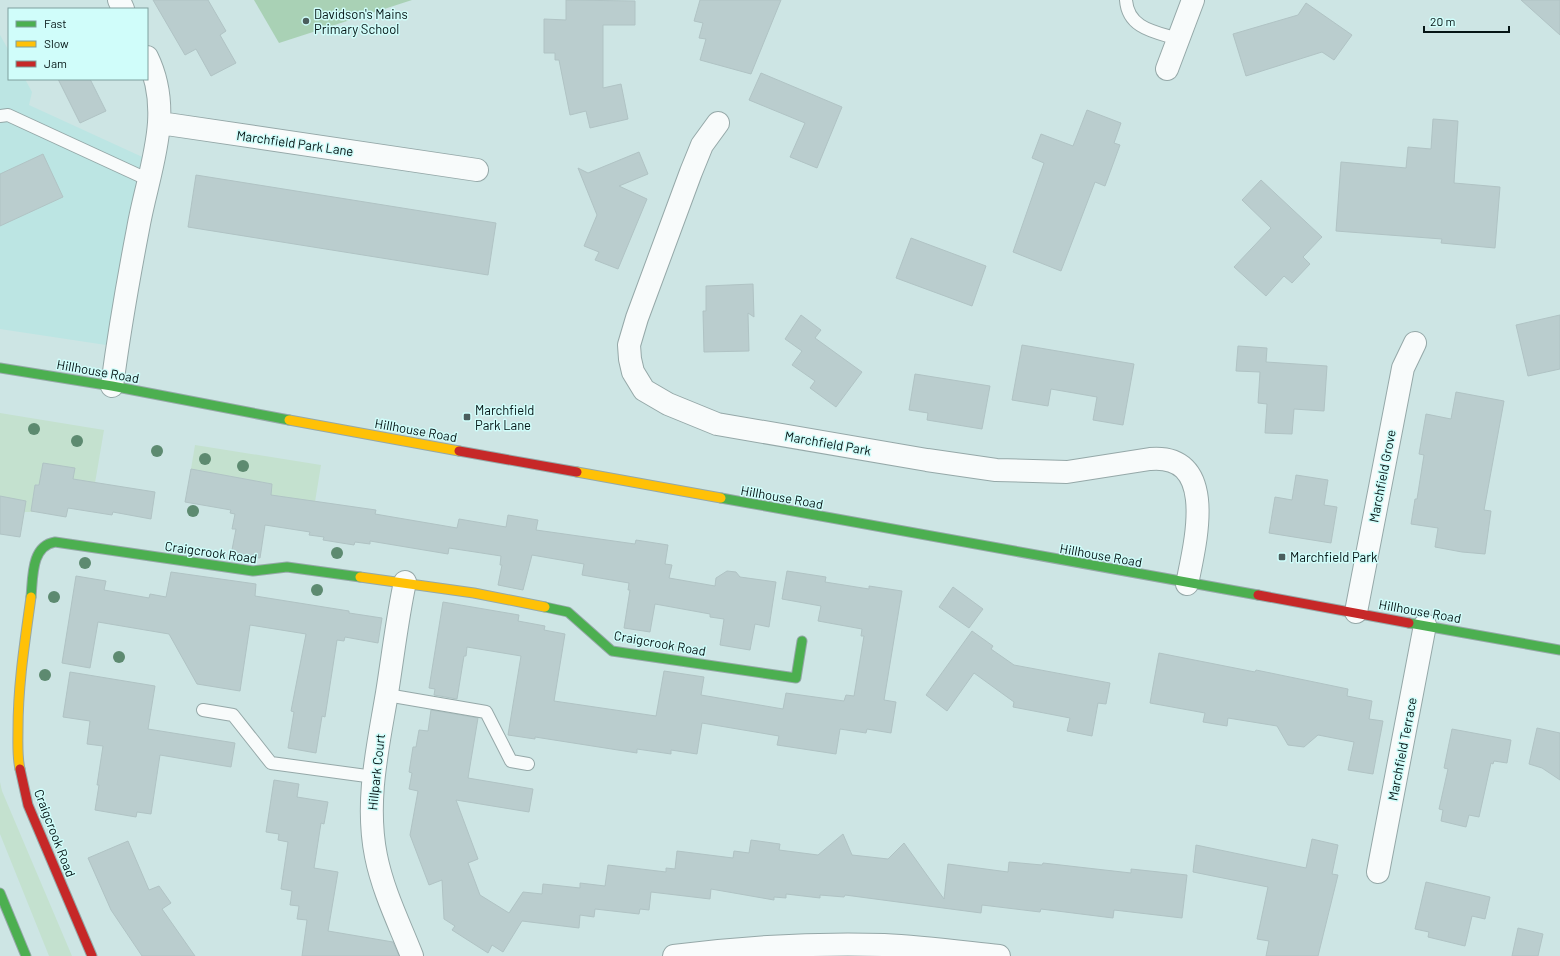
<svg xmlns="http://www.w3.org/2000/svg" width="1560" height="956" font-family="Barlow,sans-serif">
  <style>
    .built { fill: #bce5e3 }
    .green { fill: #c4e1cf }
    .forest { fill: #a9d1b5 }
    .building { fill: #bacdce; stroke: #b0c3c4 }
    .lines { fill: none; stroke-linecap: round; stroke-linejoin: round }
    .lane-casing { stroke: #95a8a8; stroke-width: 14 }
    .street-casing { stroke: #95a8a8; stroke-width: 24 }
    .fast-casing { stroke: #95a8a8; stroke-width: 11 }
    .slow-casing { stroke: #95a8a8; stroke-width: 11 }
    .jam-casing { stroke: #95a8a8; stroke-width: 11 }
    .lane { stroke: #f8fbfb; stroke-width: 12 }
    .street { stroke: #f8fbfb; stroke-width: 22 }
    .fast { stroke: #4caf50; stroke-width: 9 }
    .slow { stroke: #ffc107; stroke-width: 9 }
    .jam { stroke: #c62828; stroke-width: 9 }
    .tree { fill: #5d8a70 }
    .poi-dot { fill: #4b5e5d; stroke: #d0fdfa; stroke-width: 1.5 }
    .labels { text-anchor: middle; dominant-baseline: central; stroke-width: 3; stroke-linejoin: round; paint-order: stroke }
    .poi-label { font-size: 13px; fill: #051515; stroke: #d0fdfa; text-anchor: start }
    .street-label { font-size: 13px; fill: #051515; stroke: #d0fdfa }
  </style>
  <rect width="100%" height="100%" fill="#cde5e4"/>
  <path class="built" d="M 0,35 L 9,51 L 9,79 L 25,79 L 32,92 L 29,105 L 162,166 L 126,348 L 0,329 Z"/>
  <path class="green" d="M 0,413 L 104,430 L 95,483 L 73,479 L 35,485 L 33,497 L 37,498 L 35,512 L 24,512 L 0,496 Z
    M 195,445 L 321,465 L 315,502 L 278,496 L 270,497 L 272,484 L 191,469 Z
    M 0,782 L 2,791 L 72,956 L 49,956 L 0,834 Z"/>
  <path class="forest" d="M 254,0 L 412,0 L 279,43 Z"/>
  <path class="building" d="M 153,0 L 208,0 L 226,31 L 220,35 L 236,63 L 211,76 L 196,49 L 185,55 Z
    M 566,0 L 635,1 L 635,25 L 603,25 L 603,88 L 621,84 L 628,119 L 590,128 L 586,111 L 570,115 L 559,60 L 555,60 L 555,53 L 544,53 L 544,19 L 566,20 Z
    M 700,0 L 781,0 L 751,74 L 700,60 L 706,39 L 699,38 L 703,23 L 694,21 Z
    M 1521,0 L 1560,0 L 1560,35 Z
    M 1306,3 L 1352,35 L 1334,60 L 1322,52 L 1246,76 L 1233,34 L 1298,15 Z
    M 761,73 L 842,107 L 817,168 L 790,157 L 805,123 L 749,100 Z
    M 58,79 L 90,79 L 106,111 L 80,123 Z
    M 1087,110 L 1121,123 L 1114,143 L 1120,145 L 1105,186 L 1095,182 L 1061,271 L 1013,252 L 1044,163 L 1032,158 L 1041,134 L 1073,146 Z
    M 1433,119 L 1458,121 L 1454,183 L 1500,187 L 1495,248 L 1441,243 L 1442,239 L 1336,231 L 1341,162 L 1406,168 L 1408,147 L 1431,149 Z
    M 639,152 L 648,174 L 619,186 L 647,199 L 618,269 L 595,260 L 599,252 L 584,246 L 597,215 L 578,168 L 588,173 Z
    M 43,154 L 63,197 L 0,226 L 0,174 Z
    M 196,175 L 496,223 L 488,275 L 188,227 Z
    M 1261,180 L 1322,237 L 1303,257 L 1310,264 L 1292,283 L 1284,276 L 1266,296 L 1234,267 L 1271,228 L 1242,200 Z
    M 911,238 L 986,266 L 972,306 L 896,278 Z
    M 753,284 L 754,317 L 748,313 L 749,351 L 704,352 L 703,311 L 706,311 L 706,286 Z
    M 801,315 L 821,330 L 815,338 L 862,372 L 836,407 L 810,388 L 815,381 L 792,365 L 802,351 L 785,339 Z
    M 1560,315 L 1560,369 L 1528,376 L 1516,325 Z
    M 1022,345 L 1134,364 L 1123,425 L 1093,420 L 1097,397 L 1051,389 L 1048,406 L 1012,400 Z
    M 1238,346 L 1267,348 L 1266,362 L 1327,366 L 1324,411 L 1294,409 L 1292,434 L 1265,433 L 1267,404 L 1258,403 L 1260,372 L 1236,371 Z
    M 915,374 L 990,386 L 982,429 L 927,420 L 928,413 L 909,410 Z
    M 1456,392 L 1504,401 L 1484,510 L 1491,511 L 1485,554 L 1462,552 L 1435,547 L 1438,528 L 1411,524 L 1415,499 L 1417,499 L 1424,455 L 1419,454 L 1426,414 L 1451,419 Z
    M 43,463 L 75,468 L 73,479 L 155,492 L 151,519 L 113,512 L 112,515 L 68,508 L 66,517 L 31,511 L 35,485 L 39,485 Z
    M 191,469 L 272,484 L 271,495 L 376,510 L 375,514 L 457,528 L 459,519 L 506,527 L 508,515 L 538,520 L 536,530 L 635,544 L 636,540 L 668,545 L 665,564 L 672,565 L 669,578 L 715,586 L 716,578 L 727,571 L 736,572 L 740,577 L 776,582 L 769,627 L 755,624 L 750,650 L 720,645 L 724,619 L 710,617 L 710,614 L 655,604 L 650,632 L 624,628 L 630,590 L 628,590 L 629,583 L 582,575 L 584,564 L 532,555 L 523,590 L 498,585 L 502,565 L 500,565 L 501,556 L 449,548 L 448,554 L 370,541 L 370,544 L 355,542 L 354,545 L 323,540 L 324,537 L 309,535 L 310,532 L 265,525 L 260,558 L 231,555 L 236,529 L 232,529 L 235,514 L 230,513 L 231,510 L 185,502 Z
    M 1296,475 L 1328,480 L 1324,505 L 1337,507 L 1331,543 L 1269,533 L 1275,497 L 1292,500 Z
    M 0,496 L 26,501 L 20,537 L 0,534 Z
    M 787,571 L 826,577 L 825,582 L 869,589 L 869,586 L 902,591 L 884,700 L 896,702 L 891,733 L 867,729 L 866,733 L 840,729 L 836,754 L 777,745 L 779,736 L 702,723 L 697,754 L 671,750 L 671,754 L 637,749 L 637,753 L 535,737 L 535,739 L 508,735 L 521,656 L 467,647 L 466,656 L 464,656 L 457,699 L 434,695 L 435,689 L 429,688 L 443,602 L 519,615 L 518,621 L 545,626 L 544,630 L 565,634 L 554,701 L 656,716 L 664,671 L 704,677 L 701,695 L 783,709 L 786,693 L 844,701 L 846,695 L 854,696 L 864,636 L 861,636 L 862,629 L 818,621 L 821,606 L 782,599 Z
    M 171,572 L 256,584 L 255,596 L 349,611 L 349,613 L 382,618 L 378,643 L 345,637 L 344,641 L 337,640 L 325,717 L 322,716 L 316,753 L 288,748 L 294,712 L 291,711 L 306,634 L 250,625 L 240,691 L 197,684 L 169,634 L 98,622 L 90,668 L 62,663 L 76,576 L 106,581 L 104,590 L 149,598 L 150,594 L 166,597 Z
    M 953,587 L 983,609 L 969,628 L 939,607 Z
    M 972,631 L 993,646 L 991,649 L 1014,665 L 1110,683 L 1106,704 L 1098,703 L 1092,736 L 1067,731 L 1070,718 L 1013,707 L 1014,702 L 974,673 L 947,711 L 926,695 Z
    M 1159,653 L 1255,672 L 1256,670 L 1348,689 L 1347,696 L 1372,701 L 1369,719 L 1383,721 L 1373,774 L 1348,770 L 1354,742 L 1318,735 L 1304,747 L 1288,745 L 1277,726 L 1228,718 L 1227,726 L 1203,722 L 1205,713 L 1150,703 Z
    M 70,672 L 155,686 L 148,729 L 235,743 L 231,767 L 160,755 L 151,814 L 137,812 L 136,817 L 95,810 L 99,785 L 97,785 L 103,746 L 87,744 L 90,721 L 63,717 Z
    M 431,710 L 478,718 L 468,778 L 533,789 L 529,812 L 456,800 L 478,859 L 468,863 L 480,895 L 509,913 L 523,892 L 542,894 L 543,884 L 580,888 L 580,883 L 605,886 L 608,865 L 666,872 L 666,868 L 675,869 L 677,851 L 733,858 L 734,851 L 749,853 L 751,840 L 780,844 L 779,850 L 818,855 L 843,834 L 852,855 L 888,859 L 904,843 L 944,899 L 948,864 L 1008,872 L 1009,862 L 1042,865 L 1043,863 L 1131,873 L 1131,869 L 1187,875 L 1182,918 L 1114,910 L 1113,918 L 1041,909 L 1040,912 L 982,905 L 981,913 L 845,895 L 844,897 L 820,895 L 820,898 L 786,894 L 786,898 L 774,897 L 774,900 L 711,889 L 710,899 L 651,892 L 649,910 L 640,909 L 639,914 L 595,909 L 594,917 L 580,915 L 579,928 L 522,921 L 503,952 L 492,945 L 488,953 L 452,930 L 455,926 L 444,919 L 442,880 L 429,885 L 410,835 L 418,791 L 409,789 L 412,773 L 409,772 L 413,747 L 416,747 L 419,730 L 428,731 Z
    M 1537,728 L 1560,733 L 1560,780 L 1542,768 L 1529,764 Z
    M 1452,729 L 1511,740 L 1507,763 L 1494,761 L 1493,764 L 1491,763 L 1479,817 L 1469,815 L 1466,827 L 1441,821 L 1443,810 L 1439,809 L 1448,769 L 1444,768 Z
    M 274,780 L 299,784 L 297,797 L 328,802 L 324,824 L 321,823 L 314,868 L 338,872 L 328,931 L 393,942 L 399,956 L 302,956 L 307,920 L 297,919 L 299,906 L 290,905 L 292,891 L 281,889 L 288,842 L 278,840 L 279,834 L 266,832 Z
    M 1312,839 L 1338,845 L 1332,874 L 1338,875 L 1318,956 L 1266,956 L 1269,941 L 1257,939 L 1268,887 L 1193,872 L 1196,845 L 1306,868 Z
    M 128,841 L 149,890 L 159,886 L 171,903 L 162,909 L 195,956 L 142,956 L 111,910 L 88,858 Z
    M 1426,882 L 1490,897 L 1485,919 L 1472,916 L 1465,946 L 1428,937 L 1429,932 L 1415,929 Z
    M 1518,928 L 1543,934 L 1538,956 L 1512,956 Z"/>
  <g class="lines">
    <g class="lane-casing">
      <path id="lane" d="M 1126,0 C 1128,29 1156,32 1178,39
        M 0,116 L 8,115 L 149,180
        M 387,695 L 486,712 L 511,761 L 528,764
        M 203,710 L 233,715 L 271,763 L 374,777"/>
    </g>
    <g class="street-casing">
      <path id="street" d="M 119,0 L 123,9
        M 1167,69 L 1193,0
        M 160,123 L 477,170
        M 718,123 L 702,145 L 691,172 L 637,318 L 629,345 L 630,359 L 633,372 L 644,390 L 668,404 L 717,424 L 927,460 L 996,470 L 1067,472 L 1150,459 C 1219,453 1195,544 1187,584
        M 112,386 C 119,333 128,281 138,229 C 148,171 175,114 147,57
        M 405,582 C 397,619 393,656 387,693 C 378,747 365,801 376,856 C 383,891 399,923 412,956
        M 1356,612 L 1403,368 L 1415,343
        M 1378,872 L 1425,625
        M 674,956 C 743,947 814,943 884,945 C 923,947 961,952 999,956"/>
    </g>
    <g class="fast-casing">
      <path id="fast" d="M 0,368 L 112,386 L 289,420
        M 721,498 L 1258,595
        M 31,597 C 33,577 31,546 55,542 L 253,571 L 287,567 L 360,577
        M 545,607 L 568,612 L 612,651 L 796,678 L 802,641
        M 1409,623 L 1560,650
        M 0,893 L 26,956"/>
    </g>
    <g class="slow-casing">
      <path id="slow" d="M 289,420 L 459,451
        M 577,472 L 721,498
        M 360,577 L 474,593 L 545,607
        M 20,769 C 17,756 18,742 18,729 C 18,684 25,641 31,597"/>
    </g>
    <g class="jam-casing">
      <path id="jam" d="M 459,451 L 577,472
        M 1258,595 L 1409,623
        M 20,769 L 28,805 L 92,956"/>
    </g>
    <use href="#lane" class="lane"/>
    <use href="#street" class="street"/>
    <use href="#fast" class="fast"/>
    <use href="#slow" class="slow"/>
    <use href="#jam" class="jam"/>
  </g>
  <g class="tree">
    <circle cx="34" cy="429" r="6"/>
    <circle cx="77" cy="441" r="6"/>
    <circle cx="157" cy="451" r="6"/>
    <circle cx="205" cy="459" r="6"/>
    <circle cx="243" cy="466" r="6"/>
    <circle cx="193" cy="511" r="6"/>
    <circle cx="337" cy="553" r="6"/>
    <circle cx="85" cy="563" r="6"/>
    <circle cx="317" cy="590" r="6"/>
    <circle cx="54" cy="597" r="6"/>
    <circle cx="119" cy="657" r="6"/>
    <circle cx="45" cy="675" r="6"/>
  </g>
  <g class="poi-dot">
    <circle cx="306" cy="21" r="4"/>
    <rect x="463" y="413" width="8" height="8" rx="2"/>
    <rect x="1278" y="553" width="8" height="8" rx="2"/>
  </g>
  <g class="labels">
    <g class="poi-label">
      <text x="314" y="14">Davidson's Mains<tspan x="314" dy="15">Primary School</tspan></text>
      <text x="475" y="410">Marchfield<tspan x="475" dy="15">Park Lane</tspan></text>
      <text x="1290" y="557">Marchfield Park</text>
    </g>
    <g class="street-label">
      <text transform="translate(295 143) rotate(8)">Marchfield Park Lane</text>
      <text transform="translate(98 371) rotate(10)">Hillhouse Road</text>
      <text transform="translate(416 430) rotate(10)">Hillhouse Road</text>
      <text transform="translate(828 443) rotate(10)">Marchfield Park</text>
      <text transform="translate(1382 476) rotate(-79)">Marchfield Grove</text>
      <text transform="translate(782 497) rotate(10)">Hillhouse Road</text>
      <text transform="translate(211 552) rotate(8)">Craigcrook Road</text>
      <text transform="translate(1101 555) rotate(10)">Hillhouse Road</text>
      <text transform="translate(1420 611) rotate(10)">Hillhouse Road</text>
      <text transform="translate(660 643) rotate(10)">Craigcrook Road</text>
      <text transform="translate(1402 749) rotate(-79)">Marchfield Terrace</text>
      <text transform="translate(376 772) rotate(-84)">Hillpark Court</text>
      <text transform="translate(55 833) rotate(69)">Craigcrook Road</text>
    </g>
  </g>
  <rect x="8" y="8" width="140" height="72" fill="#d0fdfa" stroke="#7fa09e"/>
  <rect x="16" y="21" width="20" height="6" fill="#4caf50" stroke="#7fa09e"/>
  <text x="44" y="28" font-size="12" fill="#051515">Fast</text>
  <rect x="16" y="41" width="20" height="6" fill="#ffc107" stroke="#7fa09e"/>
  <text x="44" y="48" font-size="12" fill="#051515">Slow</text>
  <rect x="16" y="61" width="20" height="6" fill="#c62828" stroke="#7fa09e"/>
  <text x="44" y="68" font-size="12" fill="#051515">Jam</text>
  <path d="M1424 26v6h85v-6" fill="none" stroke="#051515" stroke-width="2"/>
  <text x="1430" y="26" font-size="12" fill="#051515" stroke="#d0fdfa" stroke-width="3" paint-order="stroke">20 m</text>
</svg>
